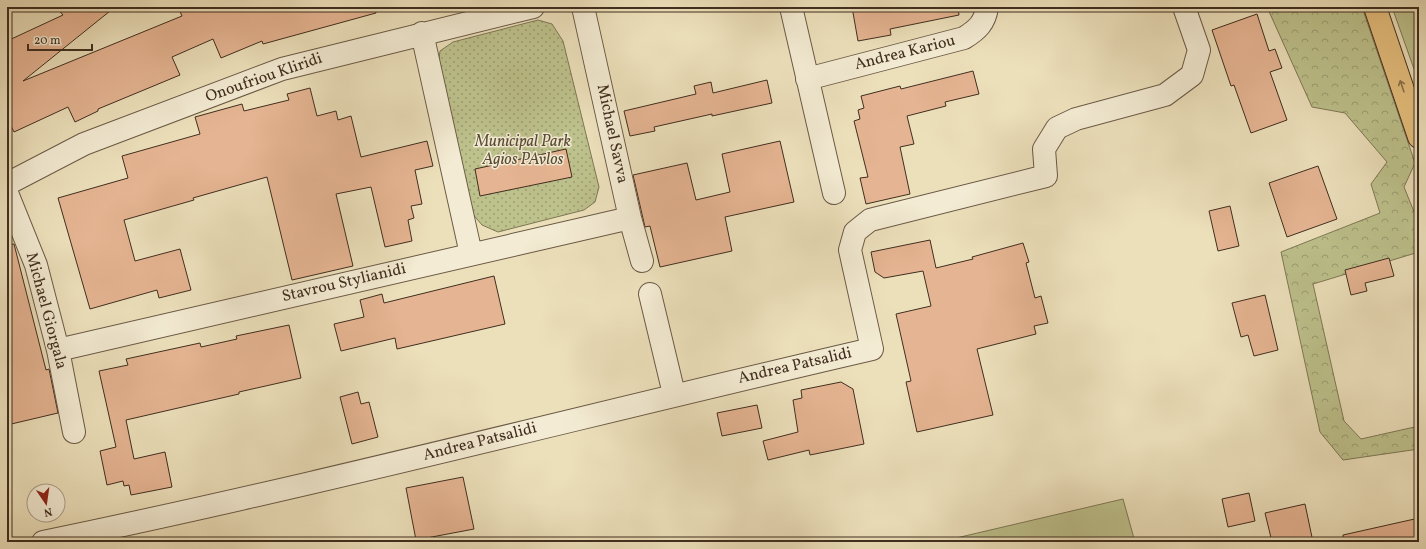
<svg xmlns="http://www.w3.org/2000/svg" width="1426" height="549" font-family="Vollkorn,serif">
  <style>
    .grass { fill: #bdc18c; stroke: #7e7856 }
    .forest { fill: url(#forest-crowns); stroke: #7e7856 }
    .park { fill: url(#park-dots); stroke: #7e7856 }
    .building { fill: #e5b492; stroke: #402e1f }
    .lines { fill: none; stroke-linecap: round; stroke-linejoin: round }
    .minor-casing { stroke: #6b5a46; stroke-width: 24 }
    .major-casing { stroke: #402e1f; stroke-width: 24 }
    .minor { stroke: #f3ebd3; stroke-width: 22 }
    .major { stroke: #e6c07e; stroke-width: 22 }
    .oneway { stroke: #8b704a }
    .labels { text-anchor: middle; dominant-baseline: central; stroke-width: 3; stroke-linejoin: round; paint-order: stroke }
    .street-label { font-size: 16px; fill: #402e1f; stroke: #f3ebd3 }
    .park-label { font-size: 16px; font-style: italic; fill: #594b35; stroke: #f3ebd3 }
  </style>
  <defs>
    <pattern id="forest-crowns" width="20" height="18" patternUnits="userSpaceOnUse"><rect width="20" height="18" fill="#bdc18c"/><path d="M2 6a3 3 0 1 1 6 0M12 15a3 3 0 1 1 6 0" fill="none" stroke="#9b9d72"/></pattern>
    <pattern id="park-dots" width="8" height="8" patternUnits="userSpaceOnUse"><rect width="8" height="8" fill="#bdc18c"/><path d="M2 2h.1M6 6h.1" fill="none" stroke="#9b9d72" stroke-width="1.8" stroke-linecap="round"/></pattern>
  </defs>
  <rect width="100%" height="100%" fill="#ece0bb"/>
  <filter id="stains"><feTurbulence type="fractalNoise" baseFrequency=".005" numOctaves="4"/><feColorMatrix values="0 0 0 0 .2 0 0 0 0 .09 0 0 0 0 .02 0 0 0 .5 -.17"/></filter>
  <radialGradient id="worn" r=".72"><stop offset=".6" stop-color="#630" stop-opacity="0"/><stop offset="1" stop-color="#630" stop-opacity=".3"/></radialGradient>
  <path class="grass" d="M 1392,7 L 1419,7 L 1419,83 Z
    M 1123,499 L 1135,542 L 939,542 Z"/>
  <path class="forest" d="M 1267,7 L 1362,7 L 1415,163 L 1404,187 L 1419,224 L 1419,252 L 1313,284 L 1344,421 L 1361,439 L 1419,426 L 1419,449 L 1343,460 L 1320,432 L 1281,252 L 1380,213 L 1371,184 L 1387,162 L 1345,113 L 1312,107 Z"/>
  <path class="park" d="M 538,20 L 552,24 L 563,41 L 599,187 L 595,202 L 584,210 L 498,232 L 482,225 L 471,212 L 438,67 L 440,51 L 453,42 Z"/>
  <path class="building" d="M 56,7 L 115,7 L 23,81 L 182,16 L 178,7 L 375,7 L 376,13 L 263,44 L 262,41 L 221,58 L 213,39 L 172,57 L 180,75 L 98,109 L 98,111 L 75,122 L 68,107 L 14,132 L 7,118 L 7,41 L 63,15 Z
    M 852,7 L 958,7 L 959,15 L 890,29 L 891,35 L 858,41 Z
    M 1257,14 L 1269,51 L 1275,49 L 1282,68 L 1270,72 L 1287,120 L 1251,133 L 1234,85 L 1231,86 L 1212,30 Z
    M 973,71 L 979,94 L 945,102 L 946,106 L 907,116 L 914,144 L 900,147 L 910,194 L 866,204 L 860,178 L 868,177 L 854,121 L 860,119 L 858,110 L 864,108 L 861,96 L 900,86 L 901,89 Z
    M 767,80 L 772,103 L 712,116 L 712,114 L 654,127 L 655,131 L 630,136 L 624,111 L 696,94 L 694,86 L 711,82 L 713,93 Z
    M 310,88 L 317,116 L 336,111 L 338,120 L 351,116 L 361,157 L 427,141 L 433,166 L 415,170 L 422,204 L 411,206 L 414,218 L 408,220 L 412,241 L 385,247 L 371,187 L 336,194 L 353,266 L 292,280 L 267,177 L 193,198 L 194,200 L 124,220 L 135,261 L 180,249 L 191,290 L 159,298 L 157,290 L 90,309 L 58,198 L 128,178 L 122,156 L 200,134 L 195,117 L 242,104 L 244,111 L 289,100 L 287,94 Z
    M 780,141 L 794,202 L 725,217 L 732,251 L 660,267 L 650,226 L 645,227 L 633,175 L 687,163 L 696,200 L 730,192 L 722,154 Z
    M 566,149 L 572,177 L 480,196 L 475,169 Z
    M 1318,166 L 1337,219 L 1287,237 L 1269,183 Z
    M 1230,206 L 1239,246 L 1218,251 L 1209,211 Z
    M 930,240 L 936,268 L 973,259 L 972,257 L 1023,243 L 1029,262 L 1026,263 L 1035,298 L 1041,296 L 1048,323 L 1034,326 L 1036,334 L 977,349 L 993,415 L 917,432 L 906,382 L 911,381 L 896,314 L 931,306 L 923,271 L 884,278 L 875,272 L 871,252 Z
    M 14,244 L 46,370 L 49,369 L 58,413 L 7,425 L 7,245 Z
    M 1389,258 L 1394,276 L 1365,283 L 1367,291 L 1351,295 L 1345,270 Z
    M 494,276 L 505,324 L 397,349 L 395,338 L 341,351 L 334,324 L 364,317 L 360,300 L 382,294 L 384,303 Z
    M 1265,295 L 1278,350 L 1254,356 L 1248,335 L 1241,337 L 1232,303 Z
    M 289,325 L 301,378 L 239,392 L 239,394 L 126,420 L 134,459 L 165,452 L 172,487 L 131,495 L 129,485 L 124,486 L 123,481 L 107,485 L 100,451 L 116,447 L 99,371 L 128,365 L 126,359 L 200,343 L 201,347 L 237,339 L 236,336 Z
    M 841,382 L 853,389 L 864,444 L 810,455 L 809,450 L 768,460 L 763,441 L 798,432 L 793,400 L 802,398 L 801,390 Z
    M 358,392 L 361,404 L 369,402 L 378,437 L 352,444 L 340,397 Z
    M 757,405 L 762,428 L 722,436 L 717,413 Z
    M 463,477 L 474,529 L 416,540 L 406,488 Z
    M 1249,493 L 1255,521 L 1228,527 L 1222,499 Z
    M 1305,504 L 1313,542 L 1272,542 L 1265,513 Z
    M 1419,518 L 1419,542 L 1343,542 L 1343,535 Z"/>
  <g class="lines">
    <g class="minor-casing">
      <path id="minor" d="M 583,7 L 630,218 L 642,261
        M 791,7 L 834,193
        M 422,33 L 471,254
        M 807,79 L 964,38 C 977,30 985,23 987,7
        M 7,184 L 84,144 L 282,69 L 533,7
        M 7,193 L 36,265 L 58,350 L 74,432
        M 650,294 L 674,394
        M 58,350 L 630,218
        M 43,542 C 320,485 595,413 872,349 L 850,250 L 855,232 L 870,220 L 1046,176 L 1044,149 L 1057,128 L 1076,119 L 1165,95 L 1192,75 L 1199,50 L 1184,7"/>
    </g>
    <g class="major-casing">
      <path id="major" d="M 1375,7 L 1419,137"/>
    </g>
    <use href="#minor" class="minor"/>
    <use href="#major" class="major"/>
  </g>
  <defs><path id="oneway-shaft" d="M-6 0H5M1.5-3L5.5 0L1.5 3" fill="none" stroke-width="1.6" stroke-linecap="round" stroke-linejoin="round"/></defs>
  <use class="oneway" href="#oneway-shaft" transform="translate(1402 86) rotate(-109)"/>
  <g class="labels">
    <g class="street-label">
      <text transform="translate(905 53) rotate(-14)">Andrea Kariou</text>
      <text transform="translate(264 78) rotate(-19)">Onoufriou Kliridi</text>
      <text transform="translate(612 134) rotate(78)">Michael Savva</text>
      <text transform="translate(344 283) rotate(-13)">Stavrou Stylianidi</text>
      <text transform="translate(46 311) rotate(75)">Michael Giorgala</text>
      <text transform="translate(795 366) rotate(-13)">Andrea Patsalidi</text>
      <text transform="translate(480 442) rotate(-14)">Andrea Patsalidi</text>
    </g>
    <g class="park-label">
      <text x="523" y="142">Municipal Park<tspan x="523" dy="18">Agios PAvlos</tspan></text>
    </g>
  </g>
  <rect width="1426" height="549" fill="none" stroke="#ece0bb" stroke-width="24"/>
  <rect x="8" y="8" width="1410" height="533" fill="none" stroke="#402e1f" stroke-width="2"/>
  <rect x="12" y="12" width="1402" height="525" fill="none" stroke="#402e1f"/>
  <g transform="translate(46 503) rotate(167)"><circle r="19" fill="#f3ebd3" stroke="#ab9f8b"/>
  <path d="M0-3L7 15L0 10L-7 15Z" fill="#8f2418"/>
  <text y="-6" font-size="11" font-weight="bold" text-anchor="middle" fill="#402e1f">N</text>
  </g>
  <path d="M28 44v6h64v-6" fill="none" stroke="#402e1f" stroke-width="2"/>
  <text x="34" y="44" font-size="12" fill="#402e1f" stroke="#f3ebd3" stroke-width="3" paint-order="stroke">20 m</text>
  <rect width="100%" height="100%" filter="url(#stains)"/>
  <rect width="100%" height="100%" fill="url(#worn)"/>
</svg>
